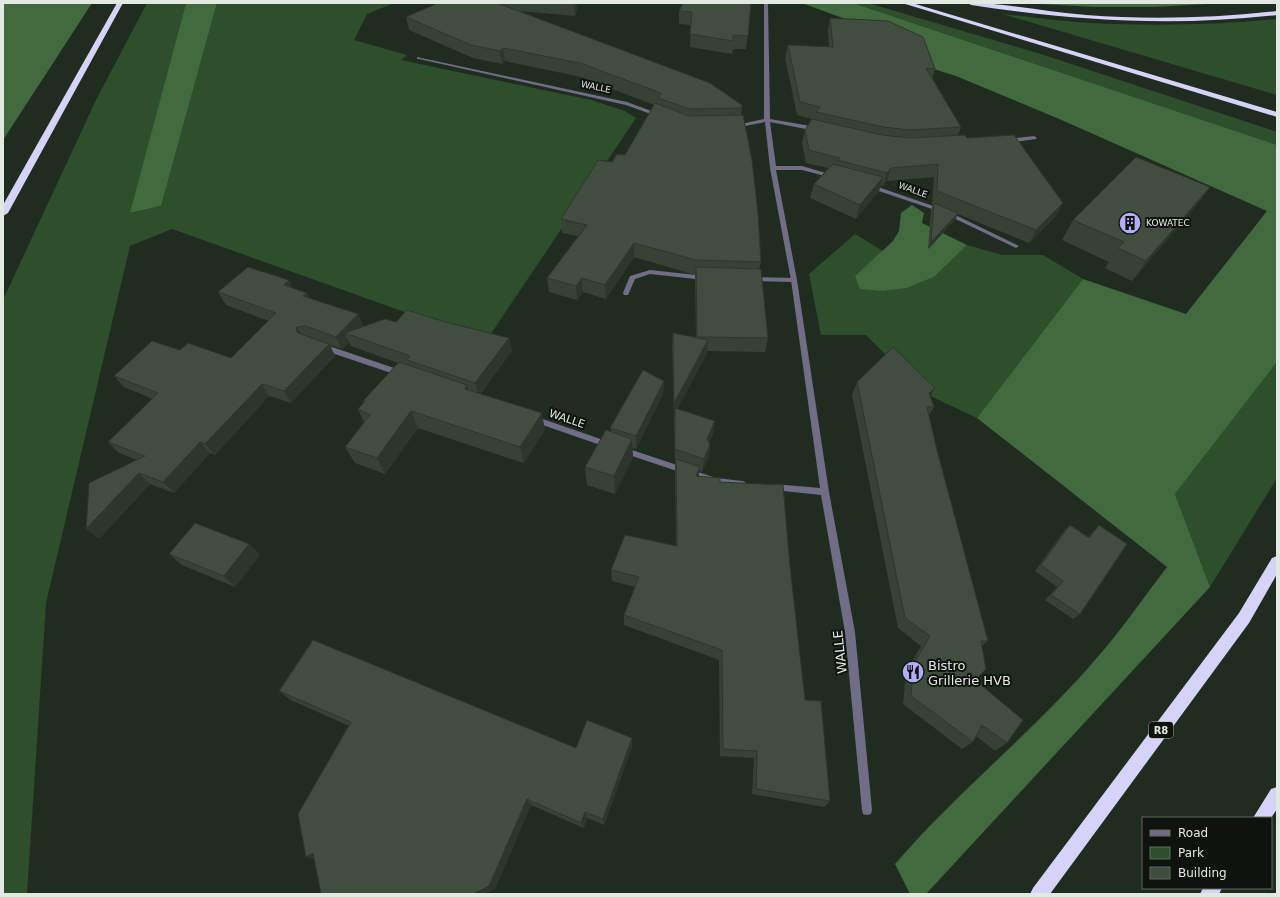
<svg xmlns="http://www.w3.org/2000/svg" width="1280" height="897" font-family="'DejaVu Sans',sans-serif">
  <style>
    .green { fill: #2d4f2b }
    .forest { fill: #426a3f }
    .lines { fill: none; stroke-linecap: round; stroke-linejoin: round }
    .service { fill: #706e86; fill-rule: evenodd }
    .minor { fill: #706e86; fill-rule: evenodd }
    .motorway { fill: #d5d3f7; fill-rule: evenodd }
    .wall { fill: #374236 }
    .shaded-wall { fill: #2d362c }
    .building { fill: #404d3f; stroke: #2d362c }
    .labels { text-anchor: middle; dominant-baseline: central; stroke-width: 4; stroke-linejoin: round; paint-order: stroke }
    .far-street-label { font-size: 9px; fill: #e2e9e1; stroke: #0e130d }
    .far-poi-label { font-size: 9px; fill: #e2e9e1; stroke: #0e130d; text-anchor: start }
    .shield { fill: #0e130d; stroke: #a2a9a1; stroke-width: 1 }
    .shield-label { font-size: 10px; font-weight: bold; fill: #e2e9e1 }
    .street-label { font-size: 11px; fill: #e2e9e1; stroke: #0e130d }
    .near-street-label { font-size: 13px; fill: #e2e9e1; stroke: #0e130d }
    .near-poi-label { font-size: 13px; fill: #e2e9e1; stroke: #0e130d; text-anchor: start }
  </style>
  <rect width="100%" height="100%" fill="#212c20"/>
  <path class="green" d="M 147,3 L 186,3 L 131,213 L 161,206 L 217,3 L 394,3 L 367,14 L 354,40 L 407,55 L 401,60 L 591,100 L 625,111 L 636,118 L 486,341 L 172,229 L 130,246 L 46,603 L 27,894 L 3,894 L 3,300 L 96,100 Z
    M 853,3 L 868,3 L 1041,54 L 1277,132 L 1277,145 Z
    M 1002,14 C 1031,17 1060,21 1089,23 C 1152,26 1214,25 1277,19 L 1277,95 Z
    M 855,234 L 883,251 L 855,276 L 884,291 L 907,288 L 934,277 L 967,245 L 1002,255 L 1043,255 L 1083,279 L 977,418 L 924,393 L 866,335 L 821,335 L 809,274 Z
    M 1277,362 L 1277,478 L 1210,587 L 1175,494 Z"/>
  <path class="forest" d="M 3,3 L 92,3 L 3,140 Z
    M 186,3 L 217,3 L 161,206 L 130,213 Z
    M 802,3 L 853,3 L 1277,145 L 1277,362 L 1175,494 L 1210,587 L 926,894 L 910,894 L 895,864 C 957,792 1033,732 1095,660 C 1121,631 1143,598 1167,567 L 977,418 L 1083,279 L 1186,314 L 1267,211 L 1057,118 L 956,76 L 918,64 L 886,34 Z
    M 1021,3 L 1225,3 L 1153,7 L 1096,7 Z
    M 912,205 L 924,213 L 922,223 L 967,245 L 934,277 L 907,288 L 884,291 L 860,289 L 855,276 L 893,241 L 899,231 L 901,213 Z"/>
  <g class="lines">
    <path class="service" d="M 650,270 L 705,276 L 708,278 L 705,280 L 650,274 L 635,279 L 628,295 L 624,295 L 623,293 L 630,276 Z
      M 751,277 L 794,278 L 797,280 L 794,282 L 753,281 L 750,279 Z"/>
    <path class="minor" d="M 764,3 L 768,3 L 770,119 L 816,127 L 819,129 L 816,131 L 770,122 L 776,166 L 802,166 L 836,176 L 833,178 L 802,170 L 776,170 L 797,280 L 829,492 L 855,632 L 872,810 L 871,814 L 867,815 L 863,814 L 862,810 L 845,632 L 821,495 L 774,490 L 771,489 L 770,487 L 771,485 L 774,484 L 820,488 L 791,280 L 770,168 L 765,122 L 735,128 L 732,126 L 764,119 Z
      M 417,57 L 627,102 L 662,115 L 659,117 L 626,105 L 419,59 L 417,59 Z
      M 1034,136 L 1037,138 L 1036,139 L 1007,143 L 1004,141 L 1007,139 Z
      M 869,184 L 945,210 L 1019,246 L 1016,248 L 1014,247 L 941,212 L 867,187 L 866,186 Z
      M 323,344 L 403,371 L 404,373 L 400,376 L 320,349 L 319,347 L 320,345 Z
      M 534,416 L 612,443 L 613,445 L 612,447 L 609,448 L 531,421 L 530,419 L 531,417 Z
      M 623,447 L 716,478 L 742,481 L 745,482 L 746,484 L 745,486 L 742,487 L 716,484 L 620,452 L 619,450 L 620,448 Z"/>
    <path class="motorway" d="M 117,3 L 123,3 L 8,213 L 3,216 L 3,205 Z
      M 902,3 L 912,3 L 1277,112 L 1277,117 Z
      M 968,3 C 1007,3 1046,12 1086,15 C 1150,20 1213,18 1277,11 L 1277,15 C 1173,27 1074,21 971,5 Z
      M 1277,556 L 1277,574 L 1249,623 L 1050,894 L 1030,894 L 1033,888 L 1239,613 L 1272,558 Z
      M 1277,787 L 1277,809 L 1271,818 L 1253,818 L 1271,789 Z
      M 1203,888 L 1222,888 L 1219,894 L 1200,894 Z"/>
  </g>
  <path class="wall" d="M 438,3 L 576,3 L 577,10 L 575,16 L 520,11 L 742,108 L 741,115 L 761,262 L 759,269 L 768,338 L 765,352 L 707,351 L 707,353 L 677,409 L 713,434 L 709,442 L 710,444 L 709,457 L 702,472 L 699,471 L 699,476 L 720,482 L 790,566 L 805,700 L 830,801 L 824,807 L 752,794 L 754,758 L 720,756 L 719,660 L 624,625 L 624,615 L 635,587 L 612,581 L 611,570 L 676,546 L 675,472 L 675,462 L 672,346 L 673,333 L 696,337 L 695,282 L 695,275 L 634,257 L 606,299 L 583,292 L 577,300 L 549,292 L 547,278 L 578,236 L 562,233 L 561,219 L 612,162 L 625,155 L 654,105 L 581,77 L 505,61 L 502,64 L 473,58 L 409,30 L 406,17 Z
    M 751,3 L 746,49 L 733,49 L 732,54 L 690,47 L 691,25 L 679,24 L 679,11 Z
    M 830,18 L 935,69 L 932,79 L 961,127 L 958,135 L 967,138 L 1056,216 L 1029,243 L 958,214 L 955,220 L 928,249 L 931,210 L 933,204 L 932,204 L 934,177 L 887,181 L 883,186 L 881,185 L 879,191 L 856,219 L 810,198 L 814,184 L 828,168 L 806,163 L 802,143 L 805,130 L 812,119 L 797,115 L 785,58 L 788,45 L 829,47 L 828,31 Z
    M 1210,187 L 1195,207 L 1132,281 L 1105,268 L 1109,262 L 1062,240 L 1073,220 Z
    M 292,288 L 307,293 L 309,298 L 358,314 L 363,326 L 362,327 L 396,322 L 512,351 L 480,394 L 545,430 L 524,463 L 418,428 L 385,474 L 355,463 L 345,447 L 364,422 L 358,409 L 364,402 L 363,401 L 398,363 L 351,346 L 349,342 L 342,349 L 330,345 L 335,356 L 291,403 L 269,396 L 215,455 L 210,453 L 174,493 L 150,484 L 99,539 L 137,460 L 119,453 L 108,442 L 153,399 L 124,387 L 114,376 L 180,350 L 231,358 L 269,321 L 226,305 L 218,292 Z
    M 664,381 L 663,394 L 636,449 L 632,448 L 633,457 L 615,494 L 587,485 L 585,467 L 611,431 L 610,428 Z
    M 857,382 L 930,396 L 934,407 L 929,415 L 937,450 L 988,641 L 982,646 L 975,680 L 1007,743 L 995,751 L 976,736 L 973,742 L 962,749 L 903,704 L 906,672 L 921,646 L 898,628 L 852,395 Z
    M 1070,525 L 1088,537 L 1099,525 L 1080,614 L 1073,619 L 1045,600 L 1057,587 L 1035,571 L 1064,531 Z
    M 249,544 L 260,555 L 235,587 L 182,565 L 169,554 Z
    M 279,691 L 576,748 L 632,738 L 632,747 L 604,825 L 587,818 L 584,828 L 531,805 L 495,889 L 349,726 L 291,700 Z"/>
  <path class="shaded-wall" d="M 574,3 L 576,3 L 577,10 L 575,16 Z
    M 503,48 L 505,61 L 502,64 L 500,51 Z
    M 891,168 L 887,181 L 883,186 L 887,173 Z
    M 883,177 L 879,191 L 856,219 L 860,205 Z
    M 1210,187 L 1195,207 L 1132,281 L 1146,261 Z
    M 1063,203 L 1056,216 L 1029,243 L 1036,230 Z
    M 958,213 L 955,220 L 928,249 L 931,242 Z
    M 634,243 L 634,257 L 606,299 L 605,285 Z
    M 582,278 L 583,292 L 577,300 L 576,286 Z
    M 289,280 L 295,293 L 284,285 Z
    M 307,293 L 313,305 L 303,296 Z
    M 358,314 L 363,326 L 354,336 L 345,333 L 349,342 L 342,349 L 336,337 Z
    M 297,327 L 304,339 L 303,343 L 296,330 Z
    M 509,338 L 512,351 L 478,395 L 475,383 Z
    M 708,340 L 707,353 L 675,414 L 675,408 L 674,416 L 674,403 Z
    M 329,344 L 335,356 L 291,403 L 284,391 Z
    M 664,381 L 663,394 L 636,449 L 636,436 Z
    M 262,384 L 269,396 L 215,455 L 205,444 Z
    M 467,385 L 473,403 L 465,389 Z
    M 935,388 L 928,401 L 929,393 Z
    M 411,411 L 418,428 L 385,474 L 377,458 Z
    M 542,413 L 545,430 L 524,463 L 520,447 Z
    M 715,421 L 713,434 L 705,452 L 707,439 Z
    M 632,439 L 633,457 L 615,494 L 614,476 Z
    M 200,442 L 210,453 L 174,493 L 163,482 Z
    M 710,444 L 709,457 L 702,472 L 704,459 Z
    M 700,467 L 698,480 L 696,476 Z
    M 139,473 L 150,484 L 99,539 L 86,529 Z
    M 249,544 L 260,555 L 235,587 L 224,576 Z
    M 632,738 L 632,747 L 604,825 L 603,819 Z
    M 527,799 L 531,805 L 495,889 L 485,894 L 473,894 Z
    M 585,812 L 587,818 L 584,828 L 581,823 Z
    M 313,853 L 319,861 L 306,857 Z"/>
  <path class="building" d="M 438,3 L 497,3 L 710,83 L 742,105 L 742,108 L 690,109 L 658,98 L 661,93 L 580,63 L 503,48 L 500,51 L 471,45 L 406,17 Z
    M 683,3 L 751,3 L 748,36 L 733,35 L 733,41 L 690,34 L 692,12 L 679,11 Z
    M 830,18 L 888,21 L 923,37 L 935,69 L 926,68 L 961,127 L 910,130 L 883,127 L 816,112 L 820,107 L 800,102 L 788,45 L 833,47 Z
    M 655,103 L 689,116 L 743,115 L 752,160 L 758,213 L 761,262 L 696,260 L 634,243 L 605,285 L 582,278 L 576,286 L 547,278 L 587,225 L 561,219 L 598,160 L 612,162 L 617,154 L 625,155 Z
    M 812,119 L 882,135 L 910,138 L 965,135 L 967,138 L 1014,135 L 1063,203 L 1036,230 L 937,191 L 938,164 L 891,168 L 887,173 L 837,160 L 840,158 L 809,150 L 805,130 Z
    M 1136,157 L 1210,187 L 1146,261 L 1118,248 L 1124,242 L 1073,220 Z
    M 833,164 L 883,177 L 860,205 L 814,184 Z
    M 934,203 L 958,213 L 931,242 Z
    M 248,267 L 289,280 L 284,285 L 307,293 L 303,296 L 358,314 L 336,337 L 305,326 L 297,327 L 296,330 L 298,333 L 329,344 L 284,391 L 262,384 L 205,444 L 200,442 L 163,482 L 139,473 L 86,529 L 89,483 L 145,456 L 108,442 L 158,393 L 114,376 L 152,341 L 180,350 L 188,343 L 231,358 L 276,313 L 218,292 Z
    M 696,267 L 761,269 L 768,338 L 697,337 Z
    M 407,310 L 442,321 L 509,338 L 475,383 L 407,360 L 410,356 L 345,333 L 385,319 L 396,322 Z
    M 673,333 L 708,340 L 674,403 Z
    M 893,347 L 935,388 L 929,393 L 934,407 L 927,407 L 937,450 L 988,641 L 981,641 L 986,669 L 975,680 L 1023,720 L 1007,743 L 982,725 L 973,742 L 911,696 L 914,663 L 930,636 L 905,618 L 857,382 Z
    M 399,362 L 467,385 L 465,389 L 542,413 L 520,447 L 411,411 L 377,458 L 345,447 L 370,415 L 358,409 L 365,401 L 363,401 Z
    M 643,370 L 664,381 L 636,436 L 610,428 Z
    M 675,408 L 715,421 L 707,439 L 710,444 L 704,459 L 675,449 Z
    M 606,430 L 632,439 L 614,476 L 585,467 Z
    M 676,459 L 700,467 L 696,476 L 720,478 L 720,482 L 783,485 L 790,566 L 805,700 L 821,701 L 830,801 L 756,789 L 757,751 L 723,749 L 722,650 L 624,615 L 639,577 L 611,570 L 625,535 L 677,546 Z
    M 195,523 L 249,544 L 224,576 L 169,554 Z
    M 1070,525 L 1089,538 L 1099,525 L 1127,544 L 1080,614 L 1051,595 L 1063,581 L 1041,565 Z
    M 313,640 L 576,748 L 587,720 L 632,738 L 603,819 L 585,812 L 581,823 L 527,799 L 489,886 L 473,894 L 321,894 L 313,853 L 306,857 L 298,814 L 351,722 L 279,691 Z"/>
  <defs>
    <g id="building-disc" transform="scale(1.15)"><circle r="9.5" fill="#b4acf9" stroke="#0e130d"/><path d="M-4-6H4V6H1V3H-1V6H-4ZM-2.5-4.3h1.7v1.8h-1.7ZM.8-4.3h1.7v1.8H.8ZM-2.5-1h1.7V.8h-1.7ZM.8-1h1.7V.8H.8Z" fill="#111"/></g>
    <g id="restaurant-disc" transform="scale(1.15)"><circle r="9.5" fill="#b4acf9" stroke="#0e130d"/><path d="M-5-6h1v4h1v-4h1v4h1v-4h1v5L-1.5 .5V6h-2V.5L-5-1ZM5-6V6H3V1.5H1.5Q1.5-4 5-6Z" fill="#111"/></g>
  </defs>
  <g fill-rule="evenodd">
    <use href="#building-disc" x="1130" y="223"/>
    <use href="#restaurant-disc" x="913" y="672"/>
  </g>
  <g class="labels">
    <g class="far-street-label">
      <text transform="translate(596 87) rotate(12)">WALLE</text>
      <text transform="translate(913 190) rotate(20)">WALLE</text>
    </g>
    <g class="far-poi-label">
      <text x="1146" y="223">KOWATEC</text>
    </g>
    <rect class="shield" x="1149" y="722" width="24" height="16" rx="3"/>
    <g class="shield-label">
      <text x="1161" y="730">R8</text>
    </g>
    <g class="street-label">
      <text transform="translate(567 419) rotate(19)">WALLE</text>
    </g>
    <g class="near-street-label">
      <text transform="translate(840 652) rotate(-96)">WALLE</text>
    </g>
    <g class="near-poi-label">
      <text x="928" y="665">Bistro<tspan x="928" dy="15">Grillerie HVB</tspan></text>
    </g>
  </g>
  <rect width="1280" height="897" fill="none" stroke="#e2e9e1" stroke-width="8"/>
  <rect x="1142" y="817" width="130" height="72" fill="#0e130d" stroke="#636962"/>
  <rect x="1150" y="830" width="20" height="6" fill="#706e86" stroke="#636962"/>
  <text x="1178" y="837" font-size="12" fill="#e2e9e1">Road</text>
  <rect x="1150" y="847" width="20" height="12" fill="#2d4f2b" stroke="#636962"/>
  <text x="1178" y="857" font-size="12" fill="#e2e9e1">Park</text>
  <rect x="1150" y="867" width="20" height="12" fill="#404d3f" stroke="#636962"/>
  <text x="1178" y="877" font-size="12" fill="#e2e9e1">Building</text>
</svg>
